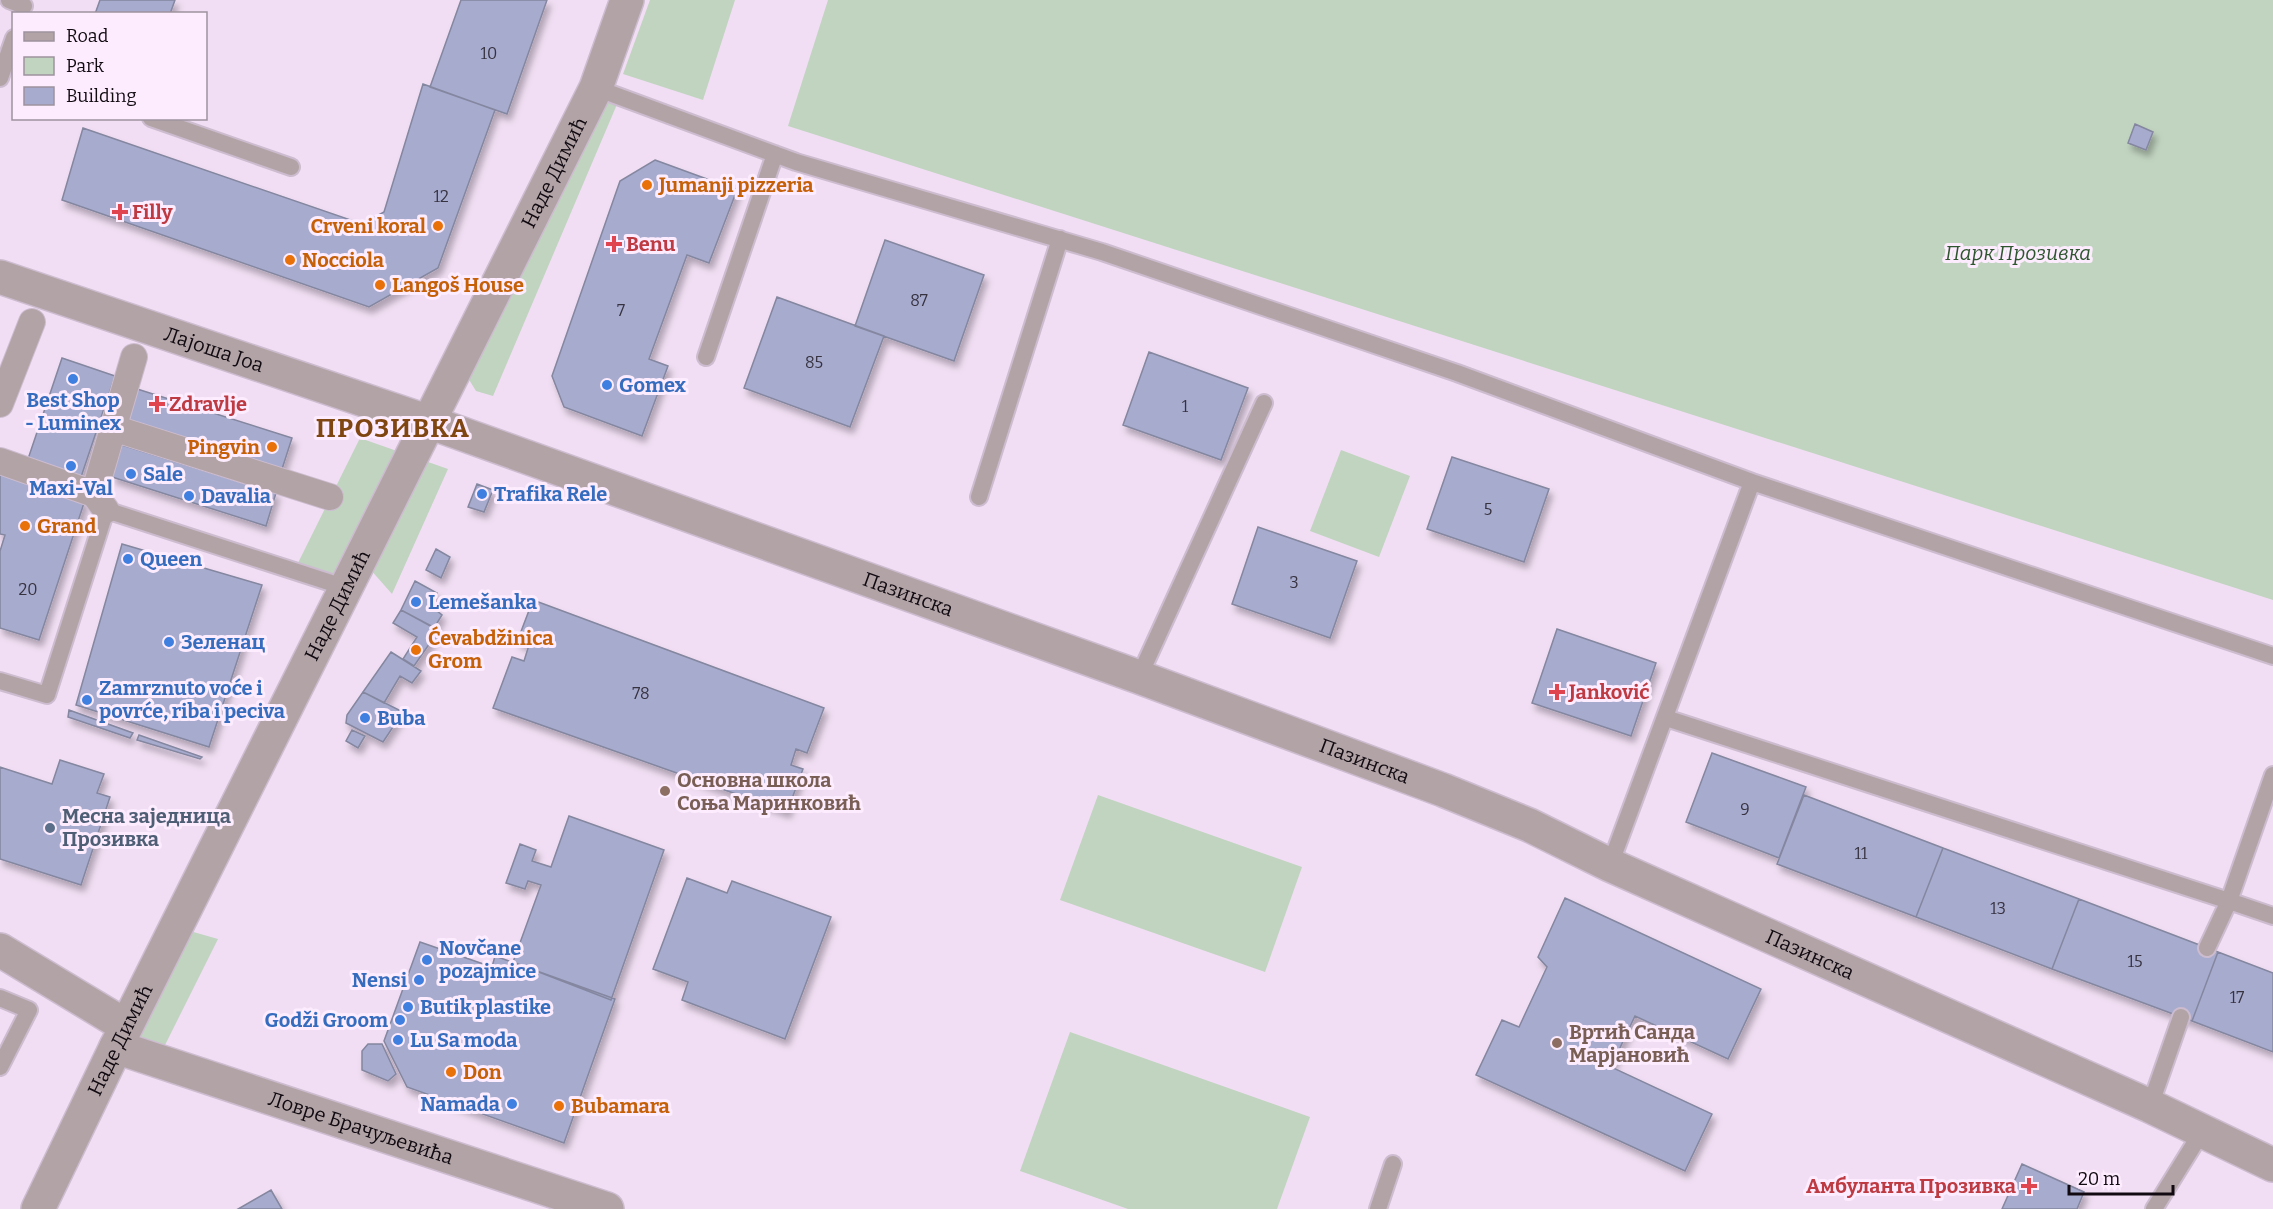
<svg xmlns="http://www.w3.org/2000/svg" width="2273" height="1209" font-family="Bitter,serif">
  <style>
    .green { fill: #c1d4c0 }
    .building { fill: #a7abce; stroke: #84879f; stroke-width: 1.5; filter: url(#shadow) }
    .lines { fill: none; stroke-linecap: round; stroke-linejoin: round }
    .service-casing { stroke: #cdbcd0; stroke-width: 20 }
    .pedestrian-casing { stroke: #cdbcd0; stroke-width: 28 }
    .minor-casing { stroke: #cdbcd0; stroke-width: 36 }
    .tertiary-casing { stroke: #cdbcd0; stroke-width: 36 }
    .service { stroke: #b2a4a6; stroke-width: 16 }
    .pedestrian { stroke: #b2a4a6; stroke-width: 26 }
    .minor { stroke: #b2a4a6; stroke-width: 33 }
    .tertiary { stroke: #b2a4a6; stroke-width: 33 }
    .food-dot { fill: #e8710a; stroke: #fcecfe; stroke-width: 2 }
    .health-dot { fill: #e0444e; stroke: #fcecfe; stroke-width: 2 }
    .shop-dot { fill: #3f7fe0; stroke: #fcecfe; stroke-width: 2 }
    .education-dot { fill: #8d6e63; stroke: #fcecfe; stroke-width: 2 }
    .service-dot { fill: #5c6f8a; stroke: #fcecfe; stroke-width: 2 }
    .labels { text-anchor: middle; dominant-baseline: central; stroke-width: 6; stroke-linejoin: round; paint-order: stroke }
    .number-label { font-size: 16px; fill: #363240 }
    .street-label { font-size: 20px; fill: #110a11; stroke: #fcecfe }
    .food-label { font-size: 20px; font-weight: bold; fill: #c56008; stroke: #fcecfe; text-anchor: start }
    .health-label { font-size: 20px; font-weight: bold; fill: #be3a42; stroke: #fcecfe; text-anchor: start }
    .park-label { font-size: 20px; font-style: italic; fill: #2e562e; stroke: #fcecfe }
    .shop-label { font-size: 20px; font-weight: bold; fill: #366cbe; stroke: #fcecfe; text-anchor: start }
    .education-label { font-size: 20px; font-weight: bold; fill: #785e54; stroke: #fcecfe; text-anchor: start }
    .service-label { font-size: 20px; font-weight: bold; fill: #4e5e75; stroke: #fcecfe; text-anchor: start }
    .district-label { font-size: 26px; font-weight: bold; letter-spacing: 1.5px; fill: #7f4612; stroke: #fcecfe }
  </style>
  <defs>
    <filter id="shadow"><feDropShadow dx="3.5" dy="6" stdDeviation="3" flood-color="#0004"/></filter>
  </defs>
  <rect width="100%" height="100%" fill="#f1def4"/>
  <path class="green" d="M 650,0 L 735,0 L 703,100 L 623,74 Z
    M 828,0 L 2273,0 L 2273,600 L 788,126 Z
    M 604,96 L 618,102 L 493,396 L 476,391 L 468,378 Z
    M 360,438 L 448,469 L 392,594 L 362,560 L 347,588 L 294,571 Z
    M 1341,450 L 1410,476 L 1379,557 L 1310,531 Z
    M 1098,795 L 1302,867 L 1265,972 L 1060,900 Z
    M 176,927 L 218,939 L 157,1061 L 116,1047 Z
    M 1070,1032 L 1310,1117 L 1277,1209 L 1128,1209 L 1020,1171 Z"/>
  <path class="building" d="M 100,0 L 175,0 L 170,14 L 95,14 Z
    M 461,0 L 547,0 L 507,114 L 430,87 Z
    M 423,84 L 495,110 L 438,268 L 369,307 L 62,200 L 83,128 L 362,224 L 384,212 Z
    M 2135,124 L 2153,132 L 2146,150 L 2128,143 Z
    M 655,160 L 737,190 L 709,263 L 687,255 L 649,359 L 668,366 L 642,436 L 564,407 L 552,376 L 620,181 Z
    M 885,240 L 984,275 L 954,361 L 855,326 Z
    M 777,297 L 884,336 L 850,427 L 744,388 Z
    M 1149,352 L 1248,388 L 1221,460 L 1123,425 Z
    M 62,358 L 115,376 L 81,477 L 28,459 Z
    M 134,388 L 292,438 L 282,469 L 124,419 Z
    M 122,445 L 276,493 L 266,526 L 112,477 Z
    M 1452,457 L 1549,489 L 1524,562 L 1427,529 Z
    M 0,472 L 85,500 L 39,640 L 0,628 L 0,551 L 5,535 L 0,534 Z
    M 477,484 L 493,490 L 484,512 L 468,507 Z
    M 1258,527 L 1357,561 L 1330,638 L 1232,604 Z
    M 122,544 L 262,585 L 209,747 L 76,705 Z
    M 436,549 L 450,557 L 441,578 L 426,570 Z
    M 415,581 L 437,593 L 431,606 L 442,615 L 434,628 L 401,610 Z
    M 533,600 L 824,708 L 807,753 L 796,749 L 791,765 L 803,769 L 787,812 L 493,708 L 512,657 L 524,661 L 529,645 L 517,642 Z
    M 401,610 L 439,630 L 414,666 L 403,659 L 417,637 L 393,623 Z
    M 1557,629 L 1656,663 L 1631,736 L 1532,703 Z
    M 391,652 L 421,671 L 412,683 L 400,676 L 384,703 L 363,692 Z
    M 363,692 L 403,712 L 383,742 L 346,723 L 347,715 Z
    M 69,710 L 133,733 L 130,738 L 68,717 Z
    M 352,730 L 365,736 L 358,748 L 346,741 Z
    M 139,735 L 202,757 L 200,759 L 137,740 Z
    M 1712,753 L 1806,787 L 1779,858 L 1686,822 Z
    M 60,760 L 104,774 L 97,793 L 110,797 L 81,885 L 0,859 L 0,767 L 52,784 Z
    M 1804,795 L 1943,848 L 1916,917 L 1777,864 Z
    M 569,816 L 664,850 L 611,1000 L 513,962 L 541,885 L 528,881 L 525,889 L 506,883 L 520,844 L 536,850 L 532,861 L 551,867 Z
    M 1943,848 L 2079,899 L 2052,969 L 1916,917 Z
    M 687,878 L 727,893 L 732,881 L 831,917 L 785,1039 L 682,1000 L 688,982 L 653,969 Z
    M 1565,898 L 1761,989 L 1728,1059 L 1635,1016 L 1611,1067 L 1712,1114 L 1685,1171 L 1476,1075 L 1502,1020 L 1519,1027 L 1547,967 L 1538,957 Z
    M 2079,899 L 2218,952 L 2192,1021 L 2052,969 Z
    M 420,942 L 492,967 L 495,956 L 615,999 L 564,1143 L 407,1087 L 384,1041 Z
    M 2218,952 L 2273,973 L 2273,1052 L 2192,1021 Z
    M 368,1044 L 382,1044 L 396,1074 L 388,1081 L 362,1070 L 362,1051 Z
    M 2022,1164 L 2084,1192 L 2077,1209 L 2002,1209 Z
    M 271,1190 L 282,1209 L 238,1209 Z"/>
  <g class="lines">
    <g class="service-casing">
      <path id="service" d="M 9,0 L 24,6
        M 0,78 L 14,38
        M 596,88 L 796,162 L 1102,252 L 1457,373 L 1752,482 L 2273,656
        M 151,118 L 291,167
        M 706,357 L 775,154
        M 979,497 L 1060,239
        M 1139,677 L 1264,403
        M 0,681 L 47,695 L 106,510 L 347,588
        M 1666,718 L 2229,901 L 2207,948
        M 2273,775 L 2229,901 L 2273,916
        M 1610,865 L 1752,482
        M 0,998 L 29,1010 L 0,1067
        M 2150,1106 L 2181,1017
        M 1378,1209 L 1393,1164
        M 2154,1209 L 2203,1130"/>
    </g>
    <g class="pedestrian-casing">
      <path id="pedestrian" d="M 0,404 L 32,322
        M 113,428 L 330,497
        M 0,461 L 94,494 L 106,510
        M 94,494 L 134,357"/>
    </g>
    <g class="minor-casing">
      <g id="minor">
        <path id="s1" d="M 0,277 L 429,422 L 1139,677 L 1443,790 L 1529,825 L 1610,865 L 2150,1106 L 2273,1165"/>
        <path d="M 0,950 L 126,1026"/>
        <path id="s2" d="M 116,1047 L 607,1209"/>
      </g>
    </g>
    <g class="tertiary-casing">
      <g id="tertiary">
        <path id="s3" d="M 38,1209 L 116,1047 L 596,88 L 627,0"/>
      </g>
    </g>
    <use href="#service" class="service"/>
    <use href="#pedestrian" class="pedestrian"/>
    <use href="#minor" class="minor"/>
    <use href="#tertiary" class="tertiary"/>
  </g>
  <g class="food-dot">
    <circle cx="647" cy="185" r="6"/>
    <circle cx="438" cy="226" r="6"/>
    <circle cx="290" cy="260" r="6"/>
    <circle cx="380" cy="285" r="6"/>
    <circle cx="272" cy="447" r="6"/>
    <circle cx="25" cy="526" r="6"/>
    <circle cx="416" cy="650" r="6"/>
    <circle cx="451" cy="1072" r="6"/>
    <circle cx="559" cy="1106" r="6"/>
  </g>
  <g class="health-dot">
    <path d="M117 203h6v6h6v6h-6v6h-6v-6h-6v-6h6z"/>
    <path d="M611 235h6v6h6v6h-6v6h-6v-6h-6v-6h6z"/>
    <path d="M154 395h6v6h6v6h-6v6h-6v-6h-6v-6h6z"/>
    <path d="M1554 683h6v6h6v6h-6v6h-6v-6h-6v-6h6z"/>
    <path d="M2026 1177h6v6h6v6h-6v6h-6v-6h-6v-6h6z"/>
  </g>
  <g class="shop-dot">
    <circle cx="73" cy="379" r="6"/>
    <circle cx="607" cy="385" r="6"/>
    <circle cx="71" cy="466" r="6"/>
    <circle cx="131" cy="474" r="6"/>
    <circle cx="482" cy="494" r="6"/>
    <circle cx="189" cy="496" r="6"/>
    <circle cx="128" cy="559" r="6"/>
    <circle cx="416" cy="602" r="6"/>
    <circle cx="169" cy="642" r="6"/>
    <circle cx="87" cy="700" r="6"/>
    <circle cx="365" cy="718" r="6"/>
    <circle cx="427" cy="960" r="6"/>
    <circle cx="419" cy="980" r="6"/>
    <circle cx="408" cy="1007" r="6"/>
    <circle cx="400" cy="1020" r="6"/>
    <circle cx="398" cy="1040" r="6"/>
    <circle cx="512" cy="1104" r="6"/>
  </g>
  <g class="education-dot">
    <circle cx="665" cy="791" r="6"/>
    <circle cx="1557" cy="1043" r="6"/>
  </g>
  <circle class="service-dot" cx="50" cy="828" r="6"/>
  <g class="labels">
    <g class="number-label">
      <text x="489" y="53">10</text>
      <text x="441" y="196">12</text>
      <text x="919" y="300">87</text>
      <text x="621" y="310">7</text>
      <text x="814" y="362">85</text>
      <text x="1185" y="406">1</text>
      <text x="1488" y="509">5</text>
      <text x="1294" y="582">3</text>
      <text x="28" y="589">20</text>
      <text x="641" y="693">78</text>
      <text x="1745" y="809">9</text>
      <text x="1861" y="853">11</text>
      <text x="1998" y="908">13</text>
      <text x="2135" y="961">15</text>
      <text x="2237" y="997">17</text>
    </g>
    <g class="street-label">
      <text stroke="none"><textPath href="#s3" startOffset="1158">Наде Димић</textPath></text>
      <text stroke="none"><textPath href="#s1" startOffset="226">Лајоша Јоа</textPath></text>
      <text stroke="none"><textPath href="#s1" startOffset="962">Пазинска</textPath></text>
      <text stroke="none"><textPath href="#s3" startOffset="674">Наде Димић</textPath></text>
      <text stroke="none"><textPath href="#s1" startOffset="1448">Пазинска</textPath></text>
      <text stroke="none"><textPath href="#s1" startOffset="1934">Пазинска</textPath></text>
      <text stroke="none"><textPath href="#s3" startOffset="188">Наде Димић</textPath></text>
      <text stroke="none"><textPath href="#s2" startOffset="258">Ловре Брачуљевића</textPath></text>
    </g>
    <g class="food-label">
      <text x="659" y="185">Jumanji pizzeria</text>
      <text x="426" y="226" text-anchor="end">Crveni koral</text>
      <text x="302" y="260">Nocciola</text>
      <text x="392" y="285">Langoš House</text>
      <text x="260" y="447" text-anchor="end">Pingvin</text>
      <text x="37" y="526">Grand</text>
      <text x="428" y="638">Ćevabdžinica<tspan x="428" dy="23">Grom</tspan></text>
      <text x="463" y="1072">Don</text>
      <text x="571" y="1106">Bubamara</text>
    </g>
    <g class="health-label">
      <text x="132" y="212">Filly</text>
      <text x="626" y="244">Benu</text>
      <text x="169" y="404">Zdravlje</text>
      <text x="1569" y="692">Janković</text>
      <text x="2016" y="1186" text-anchor="end">Амбуланта Прозивка</text>
    </g>
    <g class="park-label">
      <text x="2018" y="253">Парк Прозивка</text>
    </g>
    <g class="shop-label">
      <text x="619" y="385">Gomex</text>
      <text x="73" y="400" text-anchor="middle">Best Shop<tspan x="73" dy="23">- Luminex</tspan></text>
      <text x="143" y="474">Sale</text>
      <text x="71" y="488" text-anchor="middle">Maxi-Val</text>
      <text x="494" y="494">Trafika Rele</text>
      <text x="201" y="496">Davalia</text>
      <text x="140" y="559">Queen</text>
      <text x="428" y="602">Lemešanka</text>
      <text x="181" y="642">Зеленац</text>
      <text x="99" y="688">Zamrznuto voće i<tspan x="99" dy="23">povrće, riba i peciva</tspan></text>
      <text x="377" y="718">Buba</text>
      <text x="439" y="948">Novčane<tspan x="439" dy="23">pozajmice</tspan></text>
      <text x="407" y="980" text-anchor="end">Nensi</text>
      <text x="420" y="1007">Butik plastike</text>
      <text x="388" y="1020" text-anchor="end">Godži Groom</text>
      <text x="410" y="1040">Lu Sa moda</text>
      <text x="500" y="1104" text-anchor="end">Namada</text>
    </g>
    <g class="education-label">
      <text x="677" y="780">Основна школа<tspan x="677" dy="23">Соња Маринковић</tspan></text>
      <text x="1569" y="1032">Вртић Санда<tspan x="1569" dy="23">Марјановић</tspan></text>
    </g>
    <g class="service-label">
      <text x="62" y="816">Месна заједница<tspan x="62" dy="23">Прозивка</tspan></text>
    </g>
    <g class="district-label">
      <text x="393" y="428">ПРОЗИВКА</text>
    </g>
  </g>
  <rect x="12" y="12" width="195" height="108" fill="#fcecfe" stroke="#9e929f" stroke-width="1.5"/>
  <rect x="24" y="32" width="30" height="9" fill="#b2a4a6" stroke="#9e929f" stroke-width="1.5"/>
  <text x="66" y="42" font-size="18" fill="#110a11">Road</text>
  <rect x="24" y="57" width="30" height="18" fill="#c1d4c0" stroke="#9e929f" stroke-width="1.5"/>
  <text x="66" y="72" font-size="18" fill="#110a11">Park</text>
  <rect x="24" y="87" width="30" height="18" fill="#a7abce" stroke="#9e929f" stroke-width="1.5"/>
  <text x="66" y="102" font-size="18" fill="#110a11">Building</text>
  <path d="M2069 1185v9h104v-9" fill="none" stroke="#110a11" stroke-width="3"/>
  <text x="2078" y="1185" font-size="18" fill="#110a11" stroke="#fcecfe" stroke-width="4.5" paint-order="stroke">20 m</text>
</svg>
